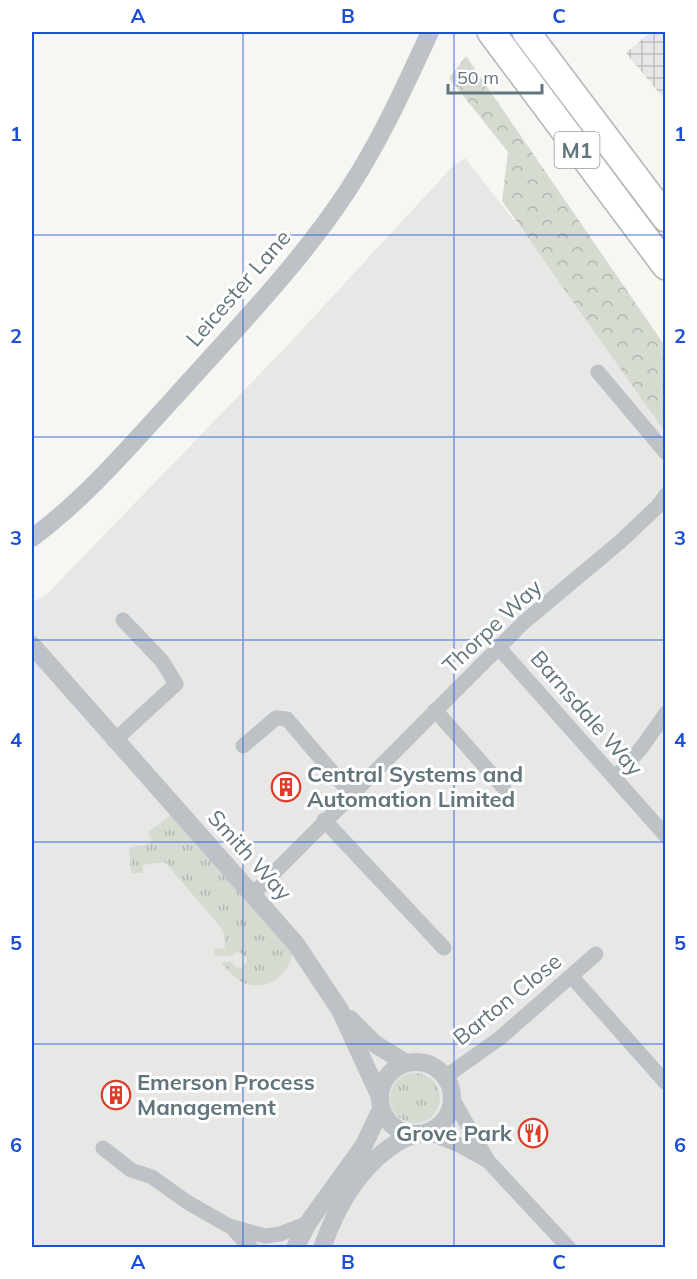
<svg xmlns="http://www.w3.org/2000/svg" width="697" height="1279" font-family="Mulish,sans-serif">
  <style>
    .built { fill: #e7e7e6 }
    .industrial { fill: url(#industrial-grid) }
    .grass { fill: url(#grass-tufts) }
    .forest { fill: url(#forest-crowns) }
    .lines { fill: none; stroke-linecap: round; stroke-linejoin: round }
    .motorway-casing { stroke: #b0b5b8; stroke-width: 30 }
    .minor { stroke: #bcc2c5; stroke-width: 15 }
    .tertiary { stroke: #bcc2c5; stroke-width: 18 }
    .motorway { stroke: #fff; stroke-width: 27 }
    .grid { fill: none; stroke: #1d4ed8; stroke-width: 1.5; stroke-opacity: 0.55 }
    .labels { text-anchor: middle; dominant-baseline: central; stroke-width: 6; stroke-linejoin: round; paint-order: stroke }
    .shield { fill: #fff; stroke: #919ea4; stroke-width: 1.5 }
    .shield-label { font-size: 21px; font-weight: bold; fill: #62757d }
    .street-label { font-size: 22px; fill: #62757d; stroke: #fff }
    .poi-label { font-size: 22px; font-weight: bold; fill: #62757d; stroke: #fff; text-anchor: start }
    .neatline { fill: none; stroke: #1d4ed8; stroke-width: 2 }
    .grid-label { font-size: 20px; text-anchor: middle; font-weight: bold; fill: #1d4ed8 }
  </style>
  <defs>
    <pattern id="industrial-grid" width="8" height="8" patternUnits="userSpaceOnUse" patternTransform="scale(1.5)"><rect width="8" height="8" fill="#e7e7e6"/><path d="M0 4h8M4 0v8" fill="none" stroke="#bfc0c0"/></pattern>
    <pattern id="grass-tufts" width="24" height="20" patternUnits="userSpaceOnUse" patternTransform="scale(1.5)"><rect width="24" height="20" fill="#d6dbd2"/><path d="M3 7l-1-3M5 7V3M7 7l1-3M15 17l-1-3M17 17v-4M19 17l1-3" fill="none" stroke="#b1b6b0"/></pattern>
    <pattern id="forest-crowns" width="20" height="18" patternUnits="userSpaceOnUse" patternTransform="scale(1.5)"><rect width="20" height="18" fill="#d6dbd2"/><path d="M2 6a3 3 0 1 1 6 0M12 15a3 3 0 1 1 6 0" fill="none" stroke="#b1b6b0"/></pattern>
  </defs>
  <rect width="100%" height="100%" fill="#f6f6f3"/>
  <path class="built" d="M 465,158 L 665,414 L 665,1247 L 32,1247 L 32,602 L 45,596 L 285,348 L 453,166 Z"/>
  <path class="industrial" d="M 651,32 L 665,32 L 665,100 L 626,53 Z"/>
  <path class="grass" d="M 171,815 L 292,953 C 290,976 265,993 242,982 C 233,977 227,969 221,962 L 232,962 L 235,967 L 241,968 L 247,962 L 246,957 L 238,951 L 232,956 L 215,956 L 214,948 L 225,949 L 224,934 L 221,928 L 165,862 L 143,865 L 143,873 L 131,873 L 129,847 L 145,845 L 153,841 L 148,832 Z
    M390 1098a25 25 0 1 1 50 0a25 25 0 1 1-50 0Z"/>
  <path class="forest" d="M 466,56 L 665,346 L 665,432 L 502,201 L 508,152 L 449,78 Z"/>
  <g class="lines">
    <g class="motorway-casing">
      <path id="motorway" d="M 491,32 L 666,266
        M 526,32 L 666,218"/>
    </g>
    <path class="minor" d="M 598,372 L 666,453
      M 499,648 L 666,836
      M 435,710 L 504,788
      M 114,741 L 176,684 L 162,661 L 123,620
      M 243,746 L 276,718 L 287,719 L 351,794
      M 615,778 L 642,747 L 666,713
      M 324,820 L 444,948
      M 253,894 L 523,623 L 621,541 L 658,506 L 666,495
      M 572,977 L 666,1083
      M 445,1077 L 500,1038 L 596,954
      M 452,1098 L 488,1161 L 569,1248
      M 427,1132 L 459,1145 L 488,1161
      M 103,1148 L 131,1170 L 152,1177 L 187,1202 L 229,1226 L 265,1236 L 280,1234 L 308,1223
      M 234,1230 L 251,1248"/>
    <path class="tertiary" d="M 32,538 C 85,499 129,447 174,398 C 233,332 297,267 346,193 C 380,142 405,86 430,32
      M 32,645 L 296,944 L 340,1010 L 380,1097
      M 350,1019 L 375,1044 L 406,1063
      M380 1098a36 36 0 1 1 72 0a36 36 0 1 1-72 0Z
      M 295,1248 L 308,1223 L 364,1145 L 381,1109
      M 322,1248 C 338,1201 368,1152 415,1134"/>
    <use href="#motorway" class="motorway"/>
  </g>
  <path class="grid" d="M 243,32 L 243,1248M 454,32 L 454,1248M 32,235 L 666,235M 32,437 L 666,437M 32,640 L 666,640M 32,842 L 666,842M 32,1044 L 666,1044"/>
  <defs>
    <g id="building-ring" transform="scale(1.5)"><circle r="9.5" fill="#fff" stroke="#de3c2b" stroke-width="1.5"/><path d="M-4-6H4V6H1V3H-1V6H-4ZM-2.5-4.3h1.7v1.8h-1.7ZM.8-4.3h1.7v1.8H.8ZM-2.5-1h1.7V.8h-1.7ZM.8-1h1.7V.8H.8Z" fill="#de3c2b"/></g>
    <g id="restaurant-ring" transform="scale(1.5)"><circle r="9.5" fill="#fff" stroke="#de3c2b" stroke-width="1.5"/><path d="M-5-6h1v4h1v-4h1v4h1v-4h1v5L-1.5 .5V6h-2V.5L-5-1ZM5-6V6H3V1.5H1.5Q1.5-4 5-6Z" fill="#de3c2b"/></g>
  </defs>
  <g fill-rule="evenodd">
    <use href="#building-ring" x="286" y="787"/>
    <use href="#building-ring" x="116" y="1095"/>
    <use href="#restaurant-ring" x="533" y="1133"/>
  </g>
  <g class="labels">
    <rect class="shield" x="554.5" y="132" width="45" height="36" rx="4.5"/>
    <g class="shield-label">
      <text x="577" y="150">M1</text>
    </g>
    <g class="street-label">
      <text transform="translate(238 288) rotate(-49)">Leicester Lane</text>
      <text transform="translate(492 626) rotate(-43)">Thorpe Way</text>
      <text transform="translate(587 713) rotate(49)">Barnsdale Way</text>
      <text transform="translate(250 855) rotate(48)">Smith Way</text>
      <text transform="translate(507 999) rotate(-39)">Barton Close</text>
    </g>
    <g class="poi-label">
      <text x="307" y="774">Central Systems and<tspan x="307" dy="25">Automation Limited</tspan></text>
      <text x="137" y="1082">Emerson Process<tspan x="137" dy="25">Management</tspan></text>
      <text x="512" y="1133" text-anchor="end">Grove Park</text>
    </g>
  </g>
  <rect width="697" height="1279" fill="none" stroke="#ffffff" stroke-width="66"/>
  <path d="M448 84v9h94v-9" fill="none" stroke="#62757d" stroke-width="3"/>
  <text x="457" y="84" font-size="18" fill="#62757d" stroke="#ffffff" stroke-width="4.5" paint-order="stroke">50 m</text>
  <rect x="33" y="33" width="631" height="1213" class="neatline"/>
  <g class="grid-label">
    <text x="138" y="23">A</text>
    <text x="348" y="23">B</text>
    <text x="559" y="23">C</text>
    <text x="16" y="141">1</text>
    <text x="680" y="141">1</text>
    <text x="16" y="343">2</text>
    <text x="680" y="343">2</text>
    <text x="16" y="545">3</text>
    <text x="680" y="545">3</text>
    <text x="16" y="747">4</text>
    <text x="680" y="747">4</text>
    <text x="16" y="950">5</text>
    <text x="680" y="950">5</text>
    <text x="16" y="1152">6</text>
    <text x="680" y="1152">6</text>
    <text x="138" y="1269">A</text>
    <text x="348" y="1269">B</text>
    <text x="559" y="1269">C</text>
  </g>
</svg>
